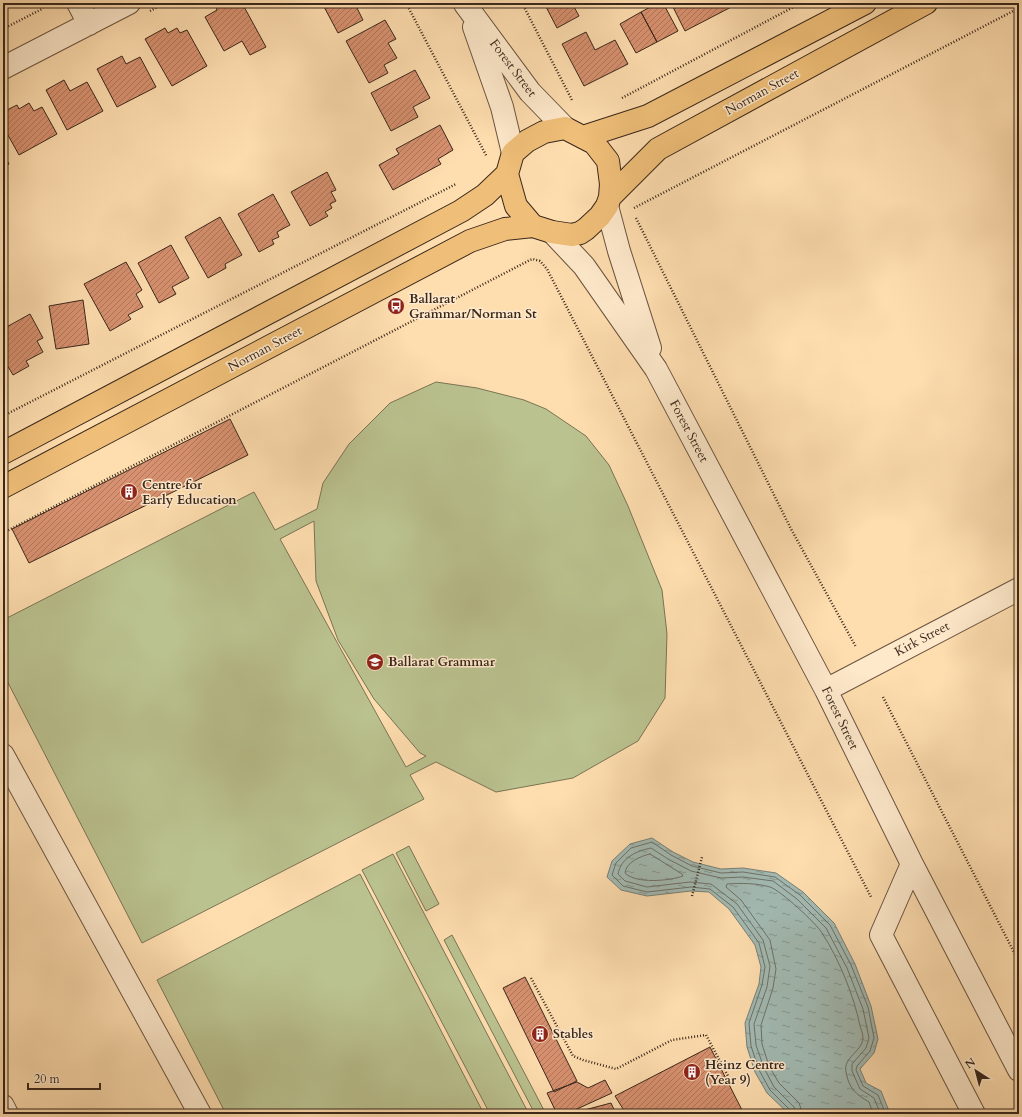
<svg xmlns="http://www.w3.org/2000/svg" width="1022" height="1117" font-family="Cardo,serif">
  <style>
    .grass { fill: #bac28f; stroke: #7a7455; fill-rule: evenodd }
    .water { fill: url(#water-ripples); stroke: #787f76 }
    .lines { fill: none; stroke-linecap: round; stroke-linejoin: round }
    .shore { stroke: #6e7067; stroke-width: 1 }
    .building { fill: url(#building-hatch); stroke: #39271b }
    .minor-casing { stroke: #6a5440; stroke-width: 24 }
    .major-casing { stroke: #39271b; stroke-width: 24 }
    .path { stroke: #39271b; stroke-width: 2.5; stroke-dasharray: 1 2; stroke-linecap: butt }
    .minor { stroke: #fee9cb; stroke-width: 22 }
    .major { stroke: #efbe78; stroke-width: 22 }
    .labels { text-anchor: middle; dominant-baseline: central; stroke-width: 3; stroke-linejoin: round; paint-order: stroke }
    .street-label { font-size: 13px; fill: #39271b; stroke: #fee9cb }
    .poi-label { font-size: 13px; font-weight: bold; fill: #39271b; stroke: #fee9cb; text-anchor: start }
  </style>
  <defs>
    <pattern id="water-ripples" width="26" height="14" patternUnits="userSpaceOnUse"><rect width="26" height="14" fill="#a2bab3"/><path d="M2 4q2-2 4 0t4 0M15 11q2-2 4 0t4 0" fill="none" stroke="#859791"/></pattern>
    <pattern id="building-hatch" width="6" height="6" patternUnits="userSpaceOnUse"><rect width="6" height="6" fill="#d89170"/><path d="M-1 1l2-2M0 6l6-6M5 7l2-2" fill="none" stroke="#b0765b"/></pattern>
  </defs>
  <rect width="100%" height="100%" fill="#feddaf"/>
  <filter id="stains"><feTurbulence type="fractalNoise" baseFrequency=".005" numOctaves="4"/><feColorMatrix values="0 0 0 0 .2 0 0 0 0 .09 0 0 0 0 .02 0 0 0 .5 -.17"/></filter>
  <radialGradient id="worn" r=".72"><stop offset=".6" stop-color="#630" stop-opacity="0"/><stop offset="1" stop-color="#630" stop-opacity=".3"/></radialGradient>
  <path class="grass" d="M 436,382 L 477,388 L 524,400 L 546,409 L 586,436 L 609,465 L 628,506 L 662,590 L 667,634 L 665,698 L 638,741 L 573,778 L 496,792 L 436,762 L 410,775 L 424,799 L 142,943 L 3,673 L 3,620 L 254,492 L 275,530 L 317,509 L 323,483 L 349,444 L 390,403 ZM 314,521 L 316,581 L 338,640 L 374,699 L 420,753 L 426,756 L 406,767 L 280,539 Z
    M 409,846 L 439,904 L 426,911 L 396,853 Z
    M 393,854 L 529,1114 L 490,1114 L 362,870 Z
    M 360,874 L 484,1114 L 226,1114 L 157,980 Z
    M 452,935 L 546,1114 L 535,1114 L 444,940 Z"/>
  <path class="water" d="M 652,838 L 673,852 L 693,862 L 721,869 L 743,868 L 776,873 L 803,892 L 834,923 L 855,964 L 871,1006 L 878,1039 L 874,1053 L 860,1069 L 866,1083 L 881,1091 L 889,1111 L 887,1114 L 789,1114 L 767,1093 L 755,1072 L 747,1047 L 745,1023 L 759,984 L 761,967 L 755,945 L 729,909 L 709,892 L 691,891 L 647,896 L 621,890 L 607,877 L 612,861 L 630,844 Z"/>
  <g class="lines">
    <path class="shore" d="M 650,854 L 682,874 L 683,876 C 669,881 636,884 625,873 C 626,862 641,856 650,854 Z
      M 791,1114 L 790,1110 L 770,1090 L 759,1070 L 751,1046 L 749,1023 L 762,985 L 765,967 L 759,943 L 733,907 L 710,889 L 691,887 L 647,892 L 623,886 L 612,875 L 616,863 L 631,848 L 652,842 L 671,855 L 692,866 L 721,873 L 743,872 L 775,877 L 800,895 L 830,925 L 851,965 L 868,1007 L 874,1038 L 870,1051 L 857,1066 L 856,1070 L 863,1086 L 878,1095 L 884,1110 L 884,1114
      M 796,1114 L 794,1107 L 774,1087 L 764,1068 L 756,1045 L 754,1024 L 767,987 L 770,966 L 763,940 L 737,904 L 711,884 L 690,882 L 647,887 L 625,881 L 618,874 C 621,858 636,851 651,848 L 668,859 L 691,871 L 721,878 L 743,877 L 773,881 L 797,899 L 826,928 L 847,968 L 863,1009 L 869,1038 L 866,1048 L 852,1064 L 852,1071 L 860,1089 L 874,1098 L 879,1110 L 879,1114
      M 802,1114 L 801,1109 L 799,1103 L 779,1083 L 769,1066 L 762,1044 L 761,1025 L 773,988 L 776,969 L 770,940 L 741,900 L 726,887 L 727,884 C 741,883 756,883 770,887 C 780,890 816,923 822,933 C 839,959 854,996 860,1026 C 861,1029 863,1034 863,1038 C 862,1052 843,1057 846,1072 C 849,1089 856,1094 869,1102 L 873,1114"/>
  </g>
  <path class="building" d="M 219,3 L 242,3 L 266,47 L 250,55 L 242,41 L 224,51 L 205,17 L 217,10 L 215,5 Z
    M 322,3 L 366,3 L 357,8 L 363,20 L 338,33 Z
    M 544,3 L 572,3 L 579,16 L 557,28 Z
    M 658,3 L 663,3 L 678,31 L 657,42 L 641,12 Z
    M 671,3 L 736,3 L 737,4 L 685,31 Z
    M 641,12 L 657,42 L 636,53 L 620,24 Z
    M 385,20 L 396,39 L 388,43 L 397,58 L 384,65 L 388,73 L 369,83 L 346,41 Z
    M 165,28 L 168,33 L 177,28 L 180,33 L 187,30 L 207,66 L 172,86 L 145,39 Z
    M 586,32 L 595,50 L 615,40 L 628,64 L 584,86 L 562,44 Z
    M 122,56 L 126,64 L 140,57 L 156,87 L 117,107 L 97,69 Z
    M 415,70 L 430,98 L 413,107 L 418,117 L 391,131 L 371,93 Z
    M 64,80 L 70,91 L 87,82 L 103,111 L 67,130 L 46,90 Z
    M 29,103 L 34,111 L 42,107 L 57,134 L 19,155 L 3,126 L 3,112 L 17,105 L 19,109 Z
    M 440,125 L 453,150 L 438,159 L 441,164 L 393,190 L 379,165 L 399,154 L 396,149 Z
    M 3,153 L 9,164 L 3,168 Z
    M 327,172 L 336,190 L 331,192 L 336,201 L 330,204 L 332,208 L 325,212 L 328,216 L 310,226 L 291,192 Z
    M 273,194 L 290,225 L 277,232 L 279,237 L 272,240 L 274,244 L 259,252 L 238,214 Z
    M 220,217 L 242,255 L 225,264 L 226,268 L 208,278 L 185,237 Z
    M 171,245 L 189,278 L 172,287 L 176,294 L 159,303 L 138,263 Z
    M 126,262 L 142,290 L 136,294 L 143,307 L 128,315 L 131,319 L 110,331 L 84,284 Z
    M 83,300 L 89,344 L 56,349 L 49,306 Z
    M 30,314 L 43,338 L 37,341 L 43,352 L 26,361 L 29,366 L 13,375 L 3,358 L 3,329 Z
    M 230,419 L 248,455 L 29,563 L 12,529 Z
    M 525,977 L 577,1081 L 554,1092 L 503,988 Z
    M 710,1047 L 744,1114 L 622,1114 L 625,1112 L 615,1096 Z
    M 605,1080 L 612,1093 L 566,1114 L 557,1114 L 547,1093 L 577,1082 L 588,1088 Z
    M 611,1103 L 616,1114 L 573,1114 L 573,1113 Z"/>
  <g class="lines">
    <g class="minor-casing">
      <path id="minor" d="M 78,3 L 89,24
        M 465,4 L 530,92 L 565,128
        M 474,27 L 502,107 L 513,153
        M 3,68 L 129,3
        M 607,206 L 619,251 L 650,348
        M 552,232 L 584,266 L 656,369 L 826,690 L 912,864 L 1019,1070
        M 826,690 L 1019,589
        M 3,755 L 200,1114
        M 912,864 L 881,935 L 974,1114
        M 3,1106 L 7,1114"/>
    </g>
    <g class="major-casing">
      <path id="major" d="M 565,128 L 594,143 L 608,161 L 611,184 L 610,197 L 607,206 L 600,216 L 586,229 L 580,233 L 572,235 L 552,232 L 533,226 L 516,206 L 507,174 L 513,153 L 527,141 L 544,132 Z
        M 583,137 L 648,116 L 865,3
        M 610,197 L 658,149 L 926,3
        M 3,453 L 461,211 L 485,195 L 507,174
        M 3,487 L 470,241 L 505,229 L 533,226"/>
    </g>
    <path class="path" d="M 406,3 L 487,157
      M 522,3 L 572,100
      M 150,11 L 165,3
      M 3,29 L 42,9 L 45,3
      M 622,98 L 801,3
      M 634,208 L 1019,8
      M 636,218 L 791,529 L 856,647
      M 3,416 L 456,184
      M 3,533 L 530,260 L 533,259 L 540,261 L 547,269 L 871,897
      M 883,697 L 1019,962
      M 692,896 L 702,857
      M 531,978 L 573,1056 L 583,1060 L 616,1069 L 672,1040 L 706,1035 L 728,1076"/>
    <use href="#minor" class="minor"/>
    <use href="#major" class="major"/>
  </g>
  <defs>
    <g id="bus-disc" transform="scale(0.9)"><circle r="9.5" fill="#8f2418" stroke="#fee9cb"/><path d="M-5-6H5V4H4V6H2V4H-2V6H-4V4H-5ZM-3.5-4V0h7V-4ZM-3.5 1.2v1.5H-2V1.2ZM2 1.2v1.5H3.5V1.2Z" fill="#fff"/></g>
    <g id="building-disc" transform="scale(0.9)"><circle r="9.5" fill="#8f2418" stroke="#fee9cb"/><path d="M-4-6H4V6H1V3H-1V6H-4ZM-2.5-4.3h1.7v1.8h-1.7ZM.8-4.3h1.7v1.8H.8ZM-2.5-1h1.7V.8h-1.7ZM.8-1h1.7V.8H.8Z" fill="#fff"/></g>
    <g id="school-disc" transform="scale(0.9)"><circle r="9.5" fill="#8f2418" stroke="#fee9cb"/><path d="M0-5L7-2L0 1L-7-2ZM-4 1L0 2.5L4 1V4Q0 6-4 4Z" fill="#fff"/></g>
  </defs>
  <g fill-rule="evenodd">
    <use href="#bus-disc" x="396" y="306"/>
    <use href="#building-disc" x="129" y="492"/>
    <use href="#school-disc" x="375" y="662"/>
    <use href="#building-disc" x="540" y="1034"/>
    <use href="#building-disc" x="692" y="1072"/>
  </g>
  <g class="labels">
    <g class="street-label">
      <text transform="translate(513 68) rotate(53)">Forest Street</text>
      <text transform="translate(762 92) rotate(-29)">Norman Street</text>
      <text transform="translate(265 349) rotate(-28)">Norman Street</text>
      <text transform="translate(689 431) rotate(62)">Forest Street</text>
      <text transform="translate(922 639) rotate(-28)">Kirk Street</text>
      <text transform="translate(840 718) rotate(64)">Forest Street</text>
    </g>
    <g class="poi-label">
      <text x="409" y="299">Ballarat<tspan x="409" dy="15">Grammar/Norman St</tspan></text>
      <text x="142" y="485">Centre for<tspan x="142" dy="15">Early Education</tspan></text>
      <text x="388" y="662">Ballarat Grammar</text>
      <text x="553" y="1034">Stables</text>
      <text x="705" y="1065">Heinz Centre<tspan x="705" dy="15">(Year 9)</tspan></text>
    </g>
  </g>
  <rect width="1022" height="1117" fill="none" stroke="#feddaf" stroke-width="16"/>
  <rect x="4" y="4" width="1014" height="1109" fill="none" stroke="#39271b" stroke-width="2"/>
  <rect x="8" y="8" width="1006" height="1101" fill="none" stroke="#39271b"/>
  <g transform="translate(976 1071) rotate(324)" stroke="#fee9cb" stroke-width="3" paint-order="stroke">
  <path d="M0-3L7 15L0 10L-7 15Z" fill="#39271b"/>
  <text y="-6" font-size="11" font-weight="bold" text-anchor="middle" fill="#39271b">N</text>
  </g>
  <path d="M28 1083v6h72v-6" fill="none" stroke="#39271b" stroke-width="2"/>
  <text x="34" y="1083" font-size="12" fill="#39271b" stroke="#fee9cb" stroke-width="3" paint-order="stroke">20 m</text>
  <rect width="100%" height="100%" filter="url(#stains)"/>
  <rect width="100%" height="100%" fill="url(#worn)"/>
</svg>
